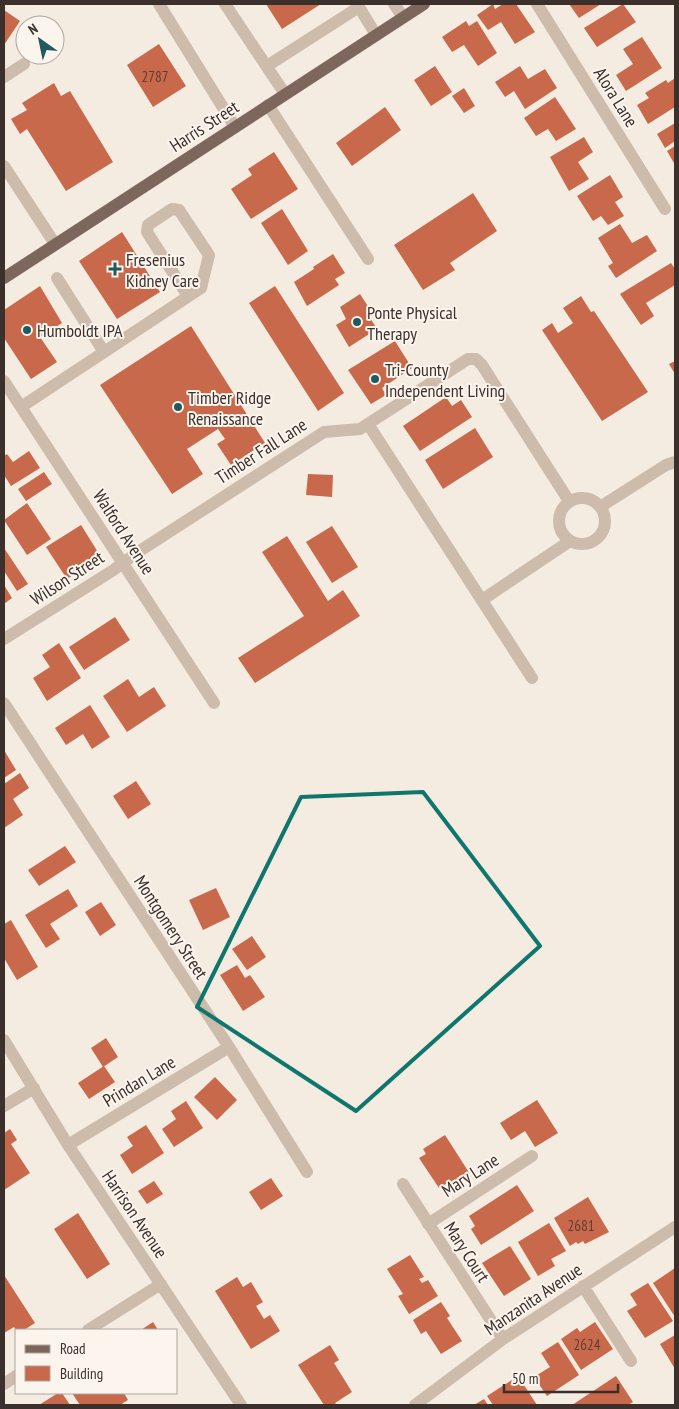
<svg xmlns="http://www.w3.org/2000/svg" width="679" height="1409" font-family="'PT Sans Narrow',sans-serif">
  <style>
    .building { fill: #c8694b }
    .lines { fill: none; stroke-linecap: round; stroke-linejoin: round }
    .minor { stroke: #cdbbac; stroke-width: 12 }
    .major { stroke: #7d675c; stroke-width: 12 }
    .marked { fill: none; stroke: #0f766e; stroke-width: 4; stroke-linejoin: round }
    .poi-dot { fill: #1f5a5e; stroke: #fbf5ee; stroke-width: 2 }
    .labels { text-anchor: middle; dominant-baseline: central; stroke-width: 4; stroke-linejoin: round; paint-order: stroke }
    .number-label { font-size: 15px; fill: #5e3e33 }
    .street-label { font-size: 18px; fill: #3b302b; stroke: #fbf5ee }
    .poi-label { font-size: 18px; fill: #3b302b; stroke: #fbf5ee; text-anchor: start }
  </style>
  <rect width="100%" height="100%" fill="#f4ebe1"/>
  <path class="building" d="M 266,4 L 321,4 L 282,29 Z
    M 493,4 L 495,9 L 503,4 L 516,4 L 535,32 L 515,44 L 501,22 L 488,30 L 477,15 Z
    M 569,4 L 601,4 L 579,18 Z
    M 623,4 L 636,22 L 597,47 L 584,28 Z
    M 4,10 L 20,21 L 4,45 Z
    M 466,21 L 469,26 L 477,21 L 497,53 L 478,66 L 464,45 L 452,52 L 442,37 Z
    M 642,37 L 662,68 L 626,91 L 616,75 L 633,64 L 623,49 Z
    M 159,44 L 186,86 L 153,107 L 127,65 Z
    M 435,66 L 452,92 L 431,106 L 414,80 Z
    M 520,66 L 528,79 L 545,69 L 557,88 L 525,109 L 514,91 L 505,97 L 495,82 Z
    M 675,78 L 675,107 L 648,124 L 637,105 L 649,98 L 645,93 L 666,80 L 668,83 Z
    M 54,83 L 61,96 L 70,91 L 113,162 L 66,191 L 27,129 L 20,134 L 11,119 L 27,110 L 22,103 Z
    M 464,88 L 475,106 L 464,113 L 452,96 Z
    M 555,97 L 576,129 L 556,141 L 548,129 L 536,136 L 524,118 Z
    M 385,107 L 401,130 L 352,166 L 336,143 Z
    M 675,123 L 675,141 L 665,148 L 657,134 Z
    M 584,137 L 593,152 L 578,162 L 589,179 L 569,191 L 550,157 Z
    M 675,146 L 675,165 L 667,151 Z
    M 274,152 L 298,189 L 251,219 L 231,189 L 252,175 L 248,169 Z
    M 610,175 L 623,197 L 615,202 L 624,216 L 608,225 L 601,216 L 593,221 L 577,196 Z
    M 473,193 L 497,231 L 450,263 L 455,270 L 423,290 L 394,245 Z
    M 282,209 L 308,251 L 288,265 L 261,223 Z
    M 620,224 L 632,243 L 647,235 L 657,251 L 616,278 L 608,266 L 613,263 L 598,238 Z
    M 122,232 L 160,292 L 117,319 L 79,261 Z
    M 333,254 L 345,273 L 335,279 L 339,285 L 307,306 L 294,282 L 314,269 L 313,267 Z
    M 671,263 L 675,269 L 675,285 L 646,303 L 654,316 L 641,325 L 620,294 Z
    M 40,286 L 62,323 L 40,337 L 57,362 L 31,379 L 4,338 L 4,310 Z
    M 275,286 L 344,393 L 318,411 L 249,303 Z
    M 360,294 L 371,311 L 367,313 L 377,329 L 349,347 L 336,325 L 346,319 L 340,307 Z
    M 581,296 L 591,312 L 594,311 L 648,392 L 602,421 L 542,330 L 552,323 L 558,333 L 573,323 L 563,308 Z
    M 191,326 L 265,443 L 231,465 L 217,444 L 225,439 L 218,429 L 187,449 L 203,474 L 172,494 L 100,385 Z
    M 395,341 L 412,368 L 382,388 L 386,395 L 371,404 L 348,370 Z
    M 675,361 L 675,374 L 669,364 Z
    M 446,397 L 452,406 L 461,400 L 472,417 L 420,451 L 403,426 Z
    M 475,428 L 493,457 L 443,489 L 425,460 Z
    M 29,451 L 40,468 L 11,486 L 4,475 L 4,456 L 7,454 L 13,462 Z
    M 44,472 L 52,484 L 26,501 L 18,489 Z
    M 308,474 L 333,475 L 332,497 L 306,495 Z
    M 27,503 L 51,539 L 27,555 L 4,520 Z
    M 81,525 L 101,557 L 67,579 L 46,547 Z
    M 332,526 L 358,567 L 332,583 L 306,542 Z
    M 287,536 L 328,601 L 343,590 L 360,616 L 255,683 L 238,658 L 304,616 L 262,552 Z
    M 4,548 L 28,584 L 17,591 L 4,571 Z
    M 4,585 L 12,598 L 4,604 Z
    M 115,617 L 130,640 L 84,670 L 69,647 Z
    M 59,643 L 81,678 L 47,701 L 33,678 L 50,667 L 42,655 Z
    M 128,679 L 139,697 L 154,687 L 166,706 L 127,732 L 103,696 Z
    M 90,705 L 110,737 L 92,749 L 83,734 L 66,745 L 55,728 Z
    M 4,750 L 16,770 L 4,778 Z
    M 20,773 L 29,788 L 13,799 L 23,815 L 4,828 L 4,784 Z
    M 136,781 L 151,804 L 128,819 L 113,796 Z
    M 65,846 L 76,862 L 39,886 L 28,870 Z
    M 216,888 L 230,917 L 203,930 L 189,900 Z
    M 68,889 L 78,906 L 50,924 L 60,939 L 46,948 L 25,915 Z
    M 101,902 L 116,925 L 100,936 L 85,912 Z
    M 11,920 L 38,967 L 17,980 L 4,958 L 4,924 Z
    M 252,936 L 266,957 L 247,970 L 232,949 Z
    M 237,965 L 245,978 L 250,975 L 265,997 L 243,1011 L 220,975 Z
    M 106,1038 L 118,1057 L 103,1067 L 91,1048 Z
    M 104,1066 L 115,1082 L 89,1099 L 78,1083 Z
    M 215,1077 L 237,1100 L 217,1120 L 194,1097 Z
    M 537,1100 L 558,1133 L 535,1147 L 525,1131 L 511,1140 L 500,1123 Z
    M 186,1101 L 203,1128 L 174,1147 L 162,1129 L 176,1119 L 171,1111 Z
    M 146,1125 L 164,1153 L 132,1174 L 120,1155 L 133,1146 L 127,1137 Z
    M 10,1129 L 17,1140 L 11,1144 L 30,1173 L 4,1190 L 4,1133 Z
    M 445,1135 L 470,1174 L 454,1185 L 451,1181 L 439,1188 L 419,1158 L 426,1154 L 423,1149 Z
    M 271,1178 L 283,1196 L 261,1210 L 249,1192 Z
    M 154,1181 L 163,1194 L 147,1204 L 138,1191 Z
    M 517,1185 L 534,1211 L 481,1245 L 471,1229 L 475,1226 L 469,1216 Z
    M 588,1197 L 609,1232 L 585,1244 L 583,1241 L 578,1244 L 576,1242 L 570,1246 L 554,1218 Z
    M 78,1213 L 110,1264 L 87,1279 L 54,1229 Z
    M 549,1223 L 566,1251 L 551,1259 L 555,1266 L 538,1276 L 518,1242 Z
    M 510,1246 L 531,1279 L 504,1296 L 482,1263 Z
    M 410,1255 L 424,1277 L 419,1279 L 422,1283 L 428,1280 L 438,1296 L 409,1314 L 398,1296 L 403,1294 L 387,1269 Z
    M 675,1268 L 675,1317 L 653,1283 Z
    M 4,1275 L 35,1323 L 24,1330 L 16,1330 L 14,1327 L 4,1333 Z
    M 237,1277 L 243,1287 L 251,1282 L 263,1302 L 256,1306 L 264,1319 L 270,1315 L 280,1331 L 251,1349 L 215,1291 Z
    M 648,1283 L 673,1321 L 645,1338 L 627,1311 L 637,1305 L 630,1294 Z
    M 441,1302 L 450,1316 L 447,1318 L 462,1341 L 441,1354 L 426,1331 L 421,1334 L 413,1320 Z
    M 153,1322 L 158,1330 L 141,1330 Z
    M 595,1322 L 613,1349 L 581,1370 L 561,1339 L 577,1328 L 580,1332 Z
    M 675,1335 L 675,1369 L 660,1344 Z
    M 558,1342 L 579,1375 L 547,1396 L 534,1377 L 550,1367 L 541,1353 Z
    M 330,1345 L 339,1360 L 334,1363 L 352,1392 L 335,1403 L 337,1405 L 324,1405 L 298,1365 Z
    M 518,1376 L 537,1405 L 493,1405 L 487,1396 Z
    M 616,1376 L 633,1402 L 628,1405 L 572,1405 Z
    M 58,1393 L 62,1393 L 70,1405 L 39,1405 Z
    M 72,1393 L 124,1393 L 128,1400 L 120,1405 L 80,1405 Z
    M 484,1399 L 488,1405 L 474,1405 Z"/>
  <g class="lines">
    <path class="minor" d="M 159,4 L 235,127
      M 225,4 L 285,94
      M 394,4 L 403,17
      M 537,4 L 665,209
      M 267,66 L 359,7 L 376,35
      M 4,77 L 24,64
      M 268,105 L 368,259
      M 4,166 L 55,244
      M 57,278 L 104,352
      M 4,381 L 214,703
      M 21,407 L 201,288 L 209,255 L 179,210 L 172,209 L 148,225 L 147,232 L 188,296
      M 368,424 L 532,678
      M559 521a23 23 0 1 1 46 0a23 23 0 1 1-46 0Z
      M 600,507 L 666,465 L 675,462
      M 482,600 L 570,541
      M 4,639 L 112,571 L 138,552 L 324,432 L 360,429 L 468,359 L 476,359 L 482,365 L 569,501
      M 4,703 L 229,1047 L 307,1172
      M 4,1040 L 68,1145 L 241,1405
      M 4,1106 L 34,1088
      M 68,1145 L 229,1047
      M 403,1184 L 503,1339
      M 428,1224 L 532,1156
      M 583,1286 L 631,1361
      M 88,1330 L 161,1284
      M 4,1384 L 16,1376
      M 415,1405 L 503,1339 L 675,1227"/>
    <path class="major" d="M 4,278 L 424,4"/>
  </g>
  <path class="marked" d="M 423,792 L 540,946 L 356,1111 L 197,1007 L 301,797 Z"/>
  <g class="poi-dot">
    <path d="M112.5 261.5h5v5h5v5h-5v5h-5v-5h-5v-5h5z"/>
    <circle cx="357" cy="322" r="5"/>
    <circle cx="27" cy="330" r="5"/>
    <circle cx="375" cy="379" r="5"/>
    <circle cx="178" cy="407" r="5"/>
  </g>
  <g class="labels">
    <g class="number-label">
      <text x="155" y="76">2787</text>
      <text x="581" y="1225">2681</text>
      <text x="587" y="1344">2624</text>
    </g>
    <g class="street-label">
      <text transform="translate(616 97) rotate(58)">Alora Lane</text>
      <text transform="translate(204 126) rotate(-33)">Harris Street</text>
      <text transform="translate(261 451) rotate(-33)">Timber Fall Lane</text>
      <text transform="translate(124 532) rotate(57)">Walford Avenue</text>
      <text transform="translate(67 578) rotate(-33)">Wilson Street</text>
      <text transform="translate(171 927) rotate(57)">Montgomery Street</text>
      <text transform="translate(139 1081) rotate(-31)">Prindan Lane</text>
      <text transform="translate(470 1175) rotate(-33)">Mary Lane</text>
      <text transform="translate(135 1214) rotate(56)">Harrison Avenue</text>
      <text transform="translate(467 1252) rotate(57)">Mary Court</text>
      <text transform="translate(533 1299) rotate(-34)">Manzanita Avenue</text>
    </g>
    <g class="poi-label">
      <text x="126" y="259">Fresenius<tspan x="126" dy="21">Kidney Care</tspan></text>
      <text x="367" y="312">Ponte Physical<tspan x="367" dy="21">Therapy</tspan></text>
      <text x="37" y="330">Humboldt IPA</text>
      <text x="385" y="369">Tri-County<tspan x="385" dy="21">Independent Living</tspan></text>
      <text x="188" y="397">Timber Ridge<tspan x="188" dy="21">Renaissance</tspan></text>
    </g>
  </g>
  <rect width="679" height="1409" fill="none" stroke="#3b302b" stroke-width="10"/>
  <rect x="15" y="1329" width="162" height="65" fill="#fbf5ee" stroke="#aea6a0"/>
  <rect x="25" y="1345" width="25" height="8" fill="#7d675c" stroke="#aea6a0"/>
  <text x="60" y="1354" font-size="15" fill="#3b302b">Road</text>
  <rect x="25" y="1366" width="25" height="15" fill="#c8694b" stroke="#aea6a0"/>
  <text x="60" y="1379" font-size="15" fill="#3b302b">Building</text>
  <g transform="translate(40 40) rotate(327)"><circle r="24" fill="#fbf5ee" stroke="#aea6a0"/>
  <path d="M0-4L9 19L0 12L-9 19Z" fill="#1f5a5e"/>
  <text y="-8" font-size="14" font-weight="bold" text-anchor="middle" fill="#3b302b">N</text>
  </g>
  <path d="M504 1384v8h114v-8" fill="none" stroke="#3b302b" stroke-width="2.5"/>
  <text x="512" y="1384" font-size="15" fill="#3b302b" stroke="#fbf5ee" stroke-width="4" paint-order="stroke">50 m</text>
</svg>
